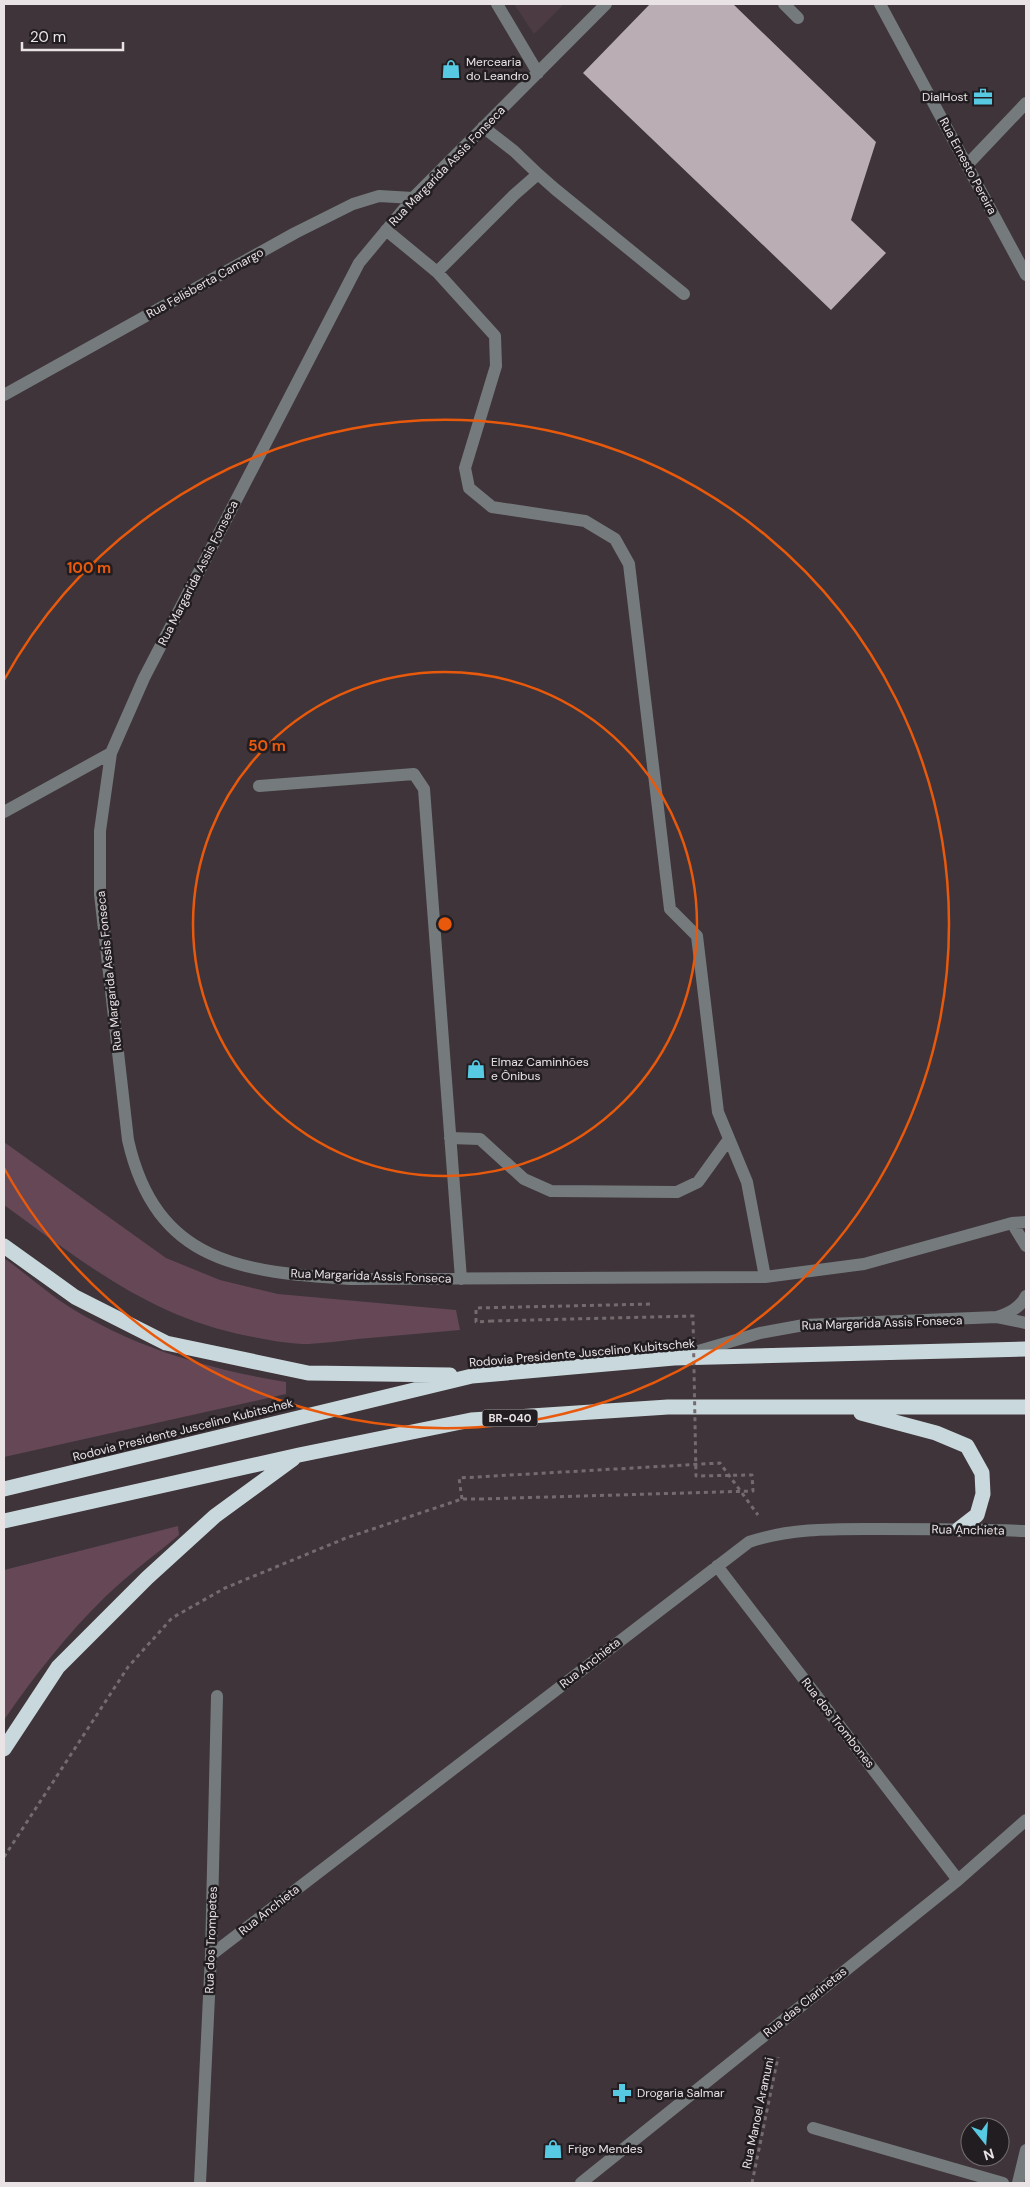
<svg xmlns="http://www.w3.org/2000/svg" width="1030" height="2187" font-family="'DM Sans',sans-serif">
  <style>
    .built { fill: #4c3b43 }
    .green { fill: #654756 }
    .building { fill: #baaeb4 }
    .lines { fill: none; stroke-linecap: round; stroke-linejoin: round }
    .path { stroke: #746b6f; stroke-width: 3; stroke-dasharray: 4 4; stroke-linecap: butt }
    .minor { stroke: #757b7d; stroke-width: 12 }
    .highway { stroke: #c9d8dc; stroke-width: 15 }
    .path-bridge { stroke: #746b6f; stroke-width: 3; stroke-dasharray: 4 4; stroke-linecap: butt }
    .ring { fill: none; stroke: #e8590c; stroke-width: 2.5 }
    .labels { text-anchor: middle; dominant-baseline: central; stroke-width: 5; stroke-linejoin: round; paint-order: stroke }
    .shield { fill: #221d20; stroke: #ada8ab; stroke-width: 1 }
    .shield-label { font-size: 11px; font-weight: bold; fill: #e9e3e6 }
    .poi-label { font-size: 12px; fill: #e9e3e6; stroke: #221d20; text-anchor: start }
    .street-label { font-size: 12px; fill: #e9e3e6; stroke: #221d20 }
    .centre { fill: #e8590c; stroke: #221d20; stroke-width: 2.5 }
    .ring-label { font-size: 15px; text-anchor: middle; font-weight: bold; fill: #e8590c; stroke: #221d20; stroke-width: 5; stroke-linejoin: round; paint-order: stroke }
  </style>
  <rect width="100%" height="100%" fill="#3e3439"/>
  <path class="built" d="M 514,4 L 564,4 L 534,34 Z"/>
  <path class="green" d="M 4,1142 L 166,1258 L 220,1280 L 278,1294 L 456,1310 L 460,1330 C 426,1333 392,1336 358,1339 C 341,1341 325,1343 309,1344 C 289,1344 268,1340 248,1336 C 150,1317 83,1262 4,1205 Z
    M 4,1258 C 29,1276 54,1299 81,1314 C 145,1351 214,1370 286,1382 L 286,1394 L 4,1457 Z
    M 178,1526 L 179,1535 C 155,1555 129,1574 106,1596 C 68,1633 34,1676 4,1720 L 4,1570 Z"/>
  <path class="building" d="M 650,4 L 733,4 L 876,142 L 851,220 L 886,253 L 831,310 L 583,73 Z"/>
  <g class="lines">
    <path class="path" d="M 492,1321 L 476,1322 L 476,1308 L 653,1304
      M 462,1499 L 459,1478 L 720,1463 L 758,1515
      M 4,1857 L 128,1667 L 172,1618 L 225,1588 L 346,1538 L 462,1499 L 480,1499
      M 752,2183 L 778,2057"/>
    <path class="minor" d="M 497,4 L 538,73
      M 606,4 L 413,198 L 359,263 L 144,678 L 111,753 L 100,831 L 100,894 L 128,1140 C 156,1264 243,1272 351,1279 L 765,1277 L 864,1264 L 1012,1223 L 1026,1222
      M 784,4 L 798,18
      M 880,4 L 1026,275
      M 483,127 L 514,151 L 538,174
      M 967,165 L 1026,103
      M 386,230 L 437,272 L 495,336 L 496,366 L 465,468 L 469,488 L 492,507 L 585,521 L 615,539 L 629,564 L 670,909 L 697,936 L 718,1112 L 747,1182 L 765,1277
      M 437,272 L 514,195 L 538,174 L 555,189 L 684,294
      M 4,395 L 295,233 L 353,204 L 379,196 L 413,198
      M 259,786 L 414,774 L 424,789 L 461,1279
      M 4,812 L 111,753
      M 450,1138 L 480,1139 L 524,1179 L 551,1191 L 677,1192 L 698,1182 L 729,1139
      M 1012,1223 L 1026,1246
      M 997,1317 L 1026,1323
      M 688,1354 L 760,1333 L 804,1325 L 997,1317 C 1009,1313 1020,1308 1026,1296
      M 717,1566 L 958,1880
      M 211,1955 L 749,1542 C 791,1528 833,1529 877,1529 C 927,1529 977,1529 1026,1531
      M 813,2128 L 1003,2183
      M 200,2183 L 211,1955 L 217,1696
      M 581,2183 L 958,1880 L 1026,1820
      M 1018,2183 L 1026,2150"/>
    <path class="highway" d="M 4,1246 L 75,1297 L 166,1343 L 308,1373 L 450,1375
      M 861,1413 L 936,1433 L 967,1446 L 982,1473 L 983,1494 L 977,1515 L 959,1529
      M 4,1489 L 472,1376 L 674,1358 L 1026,1349
      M 4,1521 L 299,1455 L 471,1420 L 668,1407 L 1026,1407
      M 4,1749 L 58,1667 L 147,1578 L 215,1516 L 293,1459"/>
    <path class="path-bridge" d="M 480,1499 L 753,1491 L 752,1475 L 696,1476 L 693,1316 L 492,1321"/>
  </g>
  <g class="ring">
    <circle cx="445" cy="924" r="252"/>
    <path d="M4 680A504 504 0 1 1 4 1168"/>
  </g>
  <defs>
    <g id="shop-bare" transform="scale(1.5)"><path d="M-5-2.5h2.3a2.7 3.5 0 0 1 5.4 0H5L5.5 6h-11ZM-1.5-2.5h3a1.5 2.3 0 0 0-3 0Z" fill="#57c9e3" stroke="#221d20" stroke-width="2.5" paint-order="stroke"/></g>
    <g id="office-bare" transform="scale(1.5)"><path d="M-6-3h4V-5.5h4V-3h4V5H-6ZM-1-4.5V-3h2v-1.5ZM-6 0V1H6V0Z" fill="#57c9e3" stroke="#221d20" stroke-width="2.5" paint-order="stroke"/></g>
    <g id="pharmacy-bare" transform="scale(1.5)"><path d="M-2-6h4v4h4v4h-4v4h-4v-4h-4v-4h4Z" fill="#57c9e3" stroke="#221d20" stroke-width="2.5" paint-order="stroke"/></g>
  </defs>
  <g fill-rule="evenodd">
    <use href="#shop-bare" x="451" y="69"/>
    <use href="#office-bare" x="983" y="97"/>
    <use href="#shop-bare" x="476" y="1069"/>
    <use href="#pharmacy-bare" x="622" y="2093"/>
    <use href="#shop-bare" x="553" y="2149"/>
  </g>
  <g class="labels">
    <rect class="shield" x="482.5" y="1409.5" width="55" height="17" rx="4"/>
    <g class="shield-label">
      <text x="510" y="1418">BR-040</text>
    </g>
    <g class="poi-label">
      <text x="466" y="62">Mercearia<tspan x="466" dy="14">do Leandro</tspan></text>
      <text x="968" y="97" text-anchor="end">DialHost</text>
      <text x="491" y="1062">Elmaz Caminhões<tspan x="491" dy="14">e Ônibus</tspan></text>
      <text x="637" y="2093">Drogaria Salmar</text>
      <text x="568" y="2149">Frigo Mendes</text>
    </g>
    <g class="street-label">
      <text transform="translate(447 166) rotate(-46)">Rua Margarida Assis Fonseca</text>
      <text transform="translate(968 166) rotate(62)">Rua Ernesto Pereira</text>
      <text transform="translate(205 283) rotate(-29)">Rua Felisberta Camargo</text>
      <text transform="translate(198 573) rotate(-63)">Rua Margarida Assis Fonseca</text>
      <text transform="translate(109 971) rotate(-96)">Rua Margarida Assis Fonseca</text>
      <text transform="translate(371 1276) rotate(2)">Rua Margarida Assis Fonseca</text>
      <text transform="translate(882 1323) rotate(-2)">Rua Margarida Assis Fonseca</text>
      <text transform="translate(582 1353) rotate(-5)">Rodovia Presidente Juscelino Kubitschek</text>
      <text transform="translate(183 1430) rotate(-14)">Rodovia Presidente Juscelino Kubitschek</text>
      <text transform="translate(968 1530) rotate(1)">Rua Anchieta</text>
      <text transform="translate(590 1663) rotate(-38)">Rua Anchieta</text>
      <text transform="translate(838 1723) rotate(52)">Rua dos Trombones</text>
      <text transform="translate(269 1910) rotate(-38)">Rua Anchieta</text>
      <text transform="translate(211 1940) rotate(-88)">Rua dos Trompetes</text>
      <text transform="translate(805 2002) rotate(-39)">Rua das Clarinetas</text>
      <text transform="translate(758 2113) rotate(-78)">Rua Manoel Aramuni</text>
    </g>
  </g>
  <circle cx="445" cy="924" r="8" class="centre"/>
  <g class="ring-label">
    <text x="89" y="573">100 m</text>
    <text x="267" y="751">50 m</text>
  </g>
  <rect width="1030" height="2187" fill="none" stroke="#e9e3e6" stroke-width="10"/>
  <g transform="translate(985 2142) rotate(163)"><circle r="24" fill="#221d20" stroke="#726c6f"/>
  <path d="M0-4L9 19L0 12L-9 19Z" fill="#57c9e3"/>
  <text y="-8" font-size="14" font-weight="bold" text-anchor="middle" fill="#e9e3e6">N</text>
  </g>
  <path d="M22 42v8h101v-8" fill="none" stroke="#e9e3e6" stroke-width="2.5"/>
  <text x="30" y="42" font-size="15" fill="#e9e3e6" stroke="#221d20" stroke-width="4" paint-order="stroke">20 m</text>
</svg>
